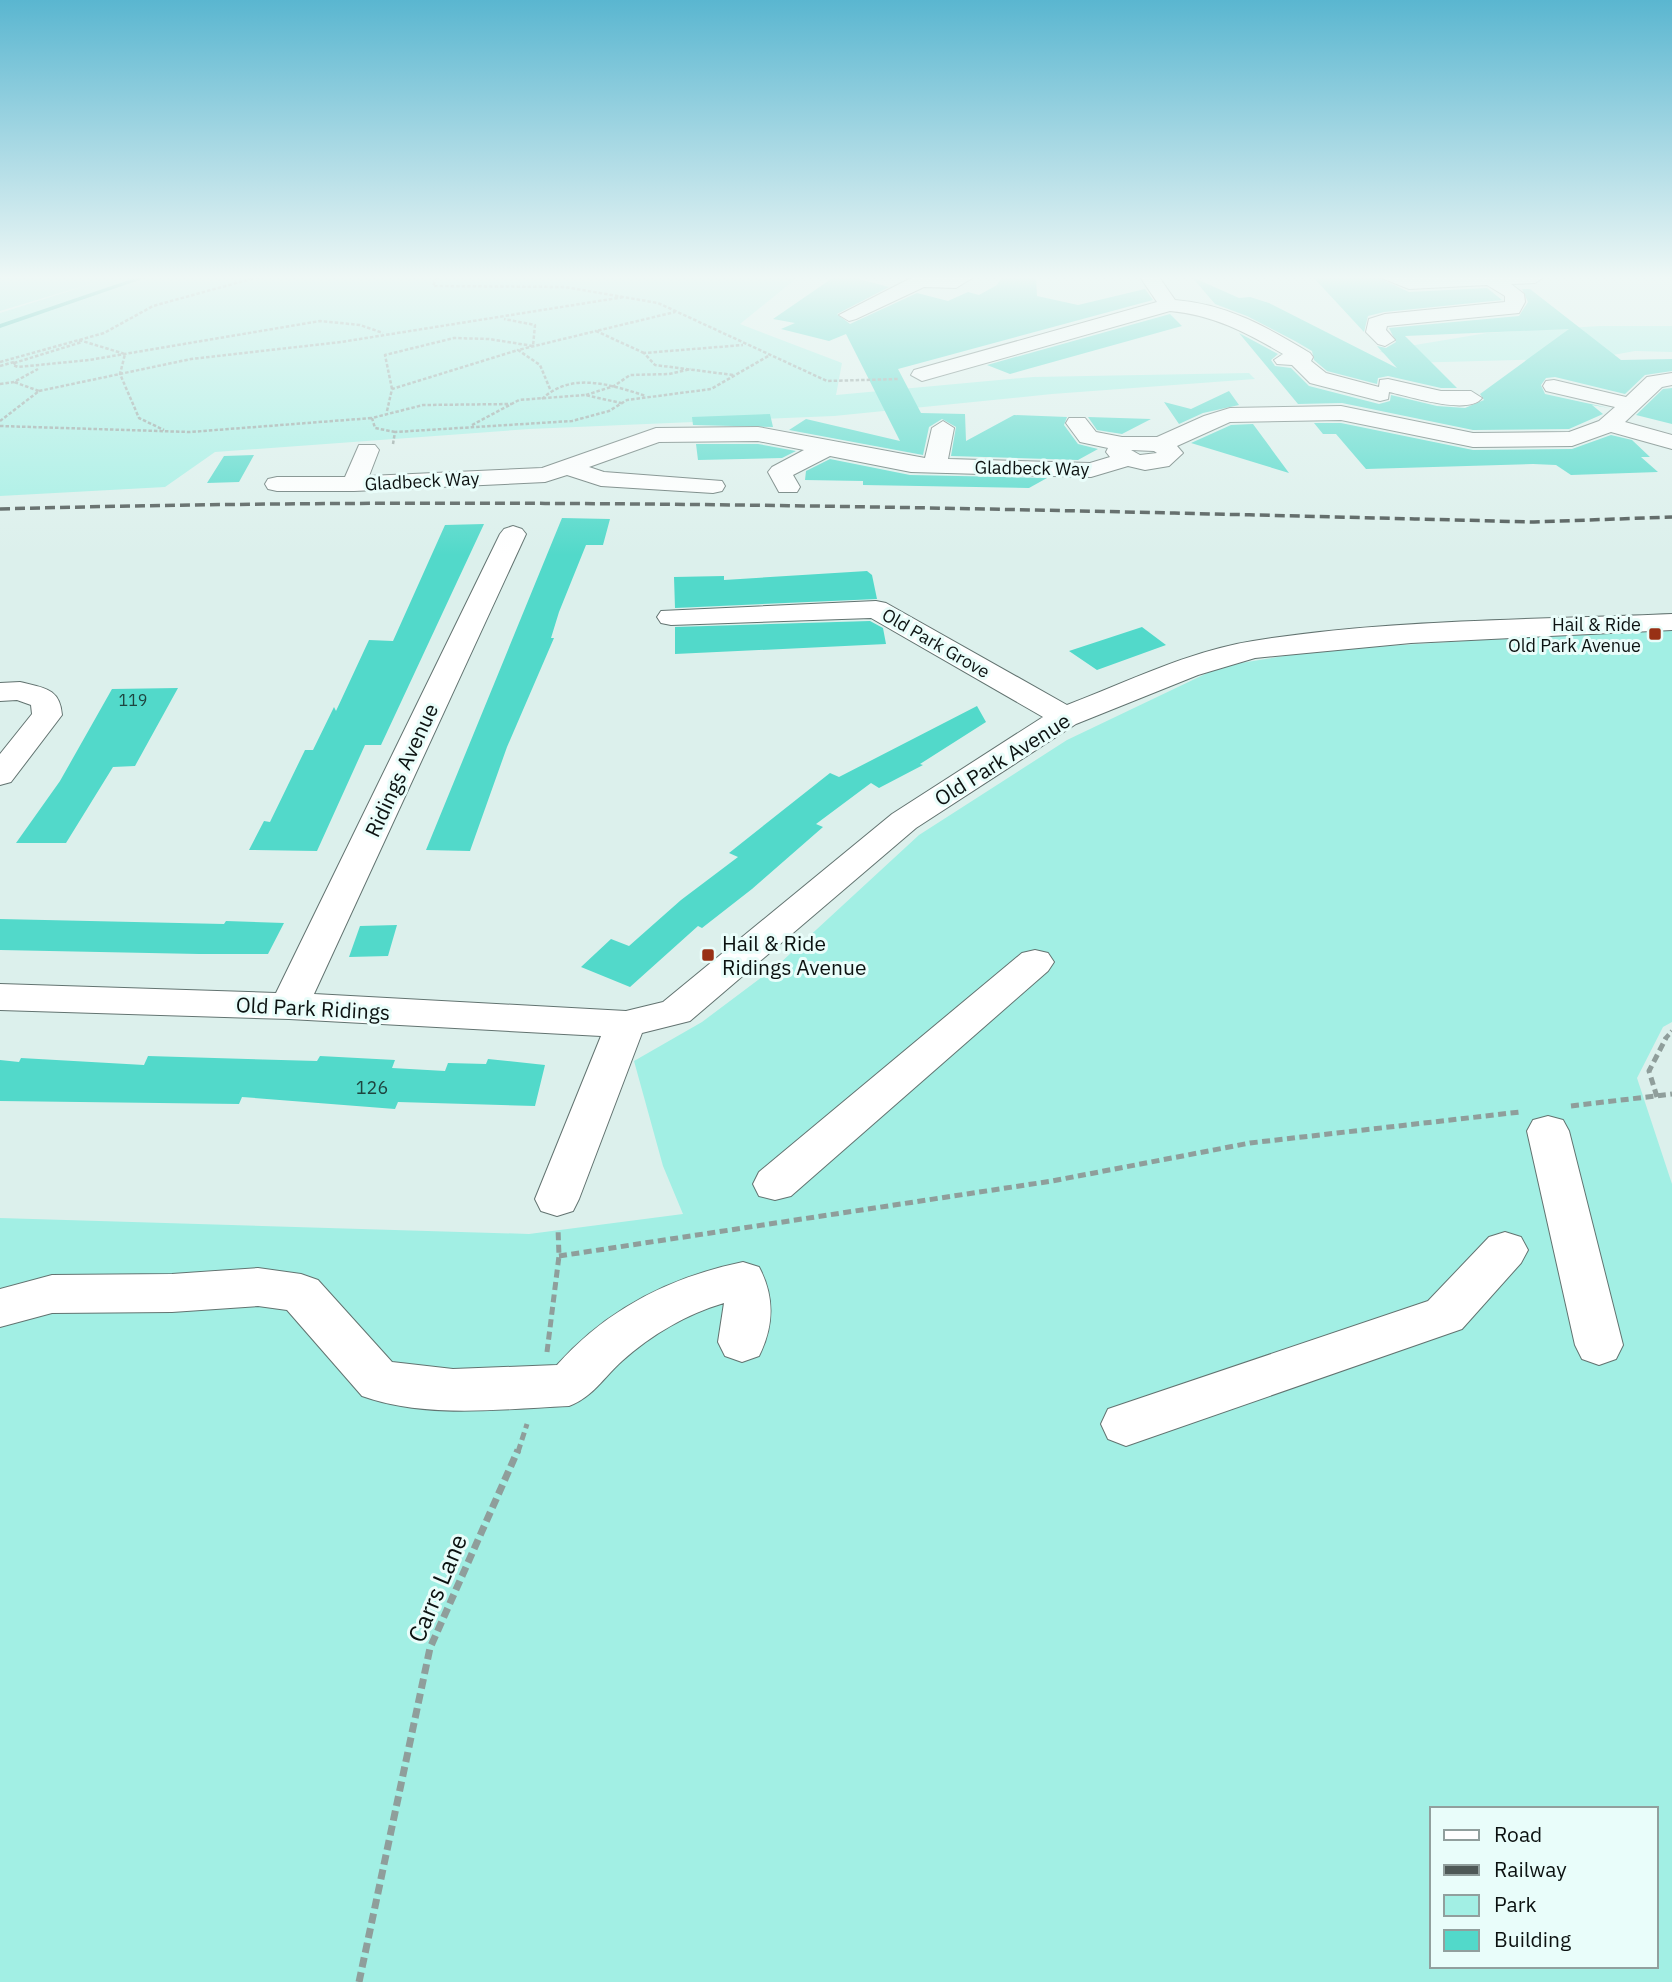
<svg xmlns="http://www.w3.org/2000/svg" width="1672" height="1982" font-family="'IBM Plex Sans',sans-serif">
  <style>
    .green { fill: #a2efe4; fill-rule: evenodd }
    .water { fill: #25b9ab }
    .building { fill: #52d9ca }
    .lines { fill: none; stroke-linecap: round; stroke-linejoin: round }
    .minor-casing { stroke: #627370; stroke-width: 2 }
    .path-far3 { stroke: #8f9e9b; stroke-width: 2.5; stroke-dasharray: 3.5 2; stroke-linecap: butt }
    .path-far2 { stroke: #8f9e9b; stroke-width: 4.5; stroke-dasharray: 6 3.5; stroke-linecap: butt }
    .path-far1 { stroke: #8f9e9b; stroke-width: 5; stroke-dasharray: 8 4.5; stroke-linecap: butt }
    .path { stroke: #8f9e9b; stroke-width: 7; stroke-dasharray: 10 5; stroke-linecap: butt }
    .minor { fill: #fff; fill-rule: evenodd }
    .rail { stroke: #4e5856; stroke-width: 3.5; stroke-dasharray: 10 5; stroke-linecap: butt }
    .poi-dot { fill: #983015; stroke: #e9fdfa; stroke-width: 2.5 }
    .labels { text-anchor: middle; dominant-baseline: central; stroke-width: 6; stroke-linejoin: round; paint-order: stroke }
    .far-number-label { font-size: 16px; fill: #1e443f }
    .far-street-label { font-size: 18px; fill: #0c1211; stroke: #e9fdfa }
    .far-poi-label { font-size: 18px; fill: #0c1211; stroke: #e9fdfa; text-anchor: end }
    .number-label { font-size: 18px; fill: #1e443f }
    .street-label { font-size: 21px; fill: #0c1211; stroke: #e9fdfa }
    .poi-label { font-size: 21px; fill: #0c1211; stroke: #e9fdfa; text-anchor: start }
    .near-street-label { font-size: 24px; fill: #0c1211; stroke: #e9fdfa }
  </style>
  <rect width="100%" height="100%" fill="#dcf0ec"/>
  <path class="green" d="M 0,277 L 798,277 L 740,324 L 842,363 L 836,395 L 1033,377 L 1249,373 L 1255,379 L 1052,394 L 834,416 L 529,429 L 215,452 L 165,487 L 0,496 L 0,313 L 104,280 L 0,311 Z
    M 1600,326 L 1672,326 L 1672,352 L 1635,351 L 1596,358 L 1406,363 L 1379,351 L 1487,333 Z
    M 1672,628 L 1672,1022 L 1663,1027 L 1637,1078 L 1672,1184 L 1672,1982 L 0,1982 L 0,1218 L 529,1234 L 683,1214 L 663,1166 L 634,1061 L 702,1022 L 778,965 L 919,835 L 1067,740 L 1222,666 L 1321,650 ZM 1432,1809 L 1656,1809 L 1656,1966 L 1432,1966 Z"/>
  <path class="water" d="M 138,277 L 148,277 L 0,328 L 0,324 Z"/>
  <path class="building" d="M 834,277 L 851,277 L 889,287 L 837,314 L 850,324 L 917,293 L 948,301 L 968,292 L 979,295 L 997,285 L 1002,277 L 1036,277 L 1037,296 L 1078,305 L 1145,289 L 1153,300 L 898,369 L 921,413 L 965,414 L 966,441 L 1014,415 L 1067,417 L 1064,425 L 1078,444 L 1098,449 L 1078,460 L 951,456 L 956,427 L 942,419 L 929,427 L 923,455 L 789,430 L 806,419 L 900,441 L 846,334 L 829,341 L 781,329 L 795,323 L 773,319 Z
    M 1192,277 L 1239,298 L 1250,297 L 1269,303 L 1397,368 L 1377,346 L 1386,348 L 1396,342 L 1389,328 L 1519,316 L 1528,302 L 1522,289 L 1530,289 L 1621,360 L 1672,359 L 1672,371 L 1645,375 L 1625,394 L 1555,377 L 1546,378 L 1541,385 L 1545,394 L 1609,408 L 1592,405 L 1603,414 L 1569,429 L 1473,430 L 1342,403 L 1298,404 L 1239,333 L 1278,354 L 1271,360 L 1275,366 L 1291,368 L 1309,386 L 1379,404 L 1390,401 L 1391,395 L 1437,406 L 1465,408 L 1484,400 L 1480,394 L 1569,329 L 1405,336 L 1457,388 L 1441,388 L 1388,376 L 1378,378 L 1377,384 L 1327,371 L 1314,360 L 1312,351 L 1295,341 L 1247,316 L 1215,304 Z
    M 1313,277 L 1377,277 L 1409,292 L 1487,288 L 1502,300 L 1384,312 L 1368,316 L 1364,332 Z
    M 1170,314 L 1182,326 L 1010,374 L 987,365 Z
    M 1672,388 L 1672,424 L 1636,415 L 1663,389 Z
    M 1229,391 L 1239,405 L 1203,413 L 1179,424 L 1164,402 L 1191,409 Z
    M 770,414 L 773,427 L 693,425 L 692,417 Z
    M 1088,417 L 1151,419 L 1122,434 L 1097,430 Z
    M 1314,423 L 1341,423 L 1473,450 L 1572,449 L 1611,435 L 1632,440 L 1650,457 L 1641,457 L 1658,472 L 1571,475 L 1556,465 L 1533,464 L 1366,469 L 1336,434 L 1323,434 Z
    M 1253,424 L 1289,473 L 1191,443 L 1231,425 Z
    M 696,444 L 758,444 L 796,451 L 782,458 L 698,460 Z
    M 254,455 L 239,482 L 207,483 L 224,456 Z
    M 830,459 L 910,475 L 1047,478 L 1029,488 L 863,485 L 863,481 L 805,480 L 806,471 Z
    M 562,518 L 610,519 L 603,545 L 586,545 L 559,612 L 551,638 L 554,638 L 507,747 L 470,851 L 426,850 Z
    M 484,524 L 381,745 L 365,745 L 317,851 L 249,850 L 264,821 L 270,822 L 305,750 L 313,750 L 334,707 L 336,711 L 369,640 L 393,641 L 445,525 Z
    M 867,571 L 872,575 L 877,599 L 675,608 L 674,577 L 724,576 L 724,580 Z
    M 870,621 L 883,628 L 886,644 L 675,654 L 675,627 Z
    M 1142,627 L 1166,645 L 1097,670 L 1069,651 Z
    M 178,688 L 135,766 L 113,767 L 66,843 L 16,843 L 60,781 L 112,689 Z
    M 977,706 L 986,722 L 920,764 L 923,765 L 879,788 L 871,783 L 816,824 L 823,827 L 752,889 L 702,928 L 698,926 L 630,987 L 581,967 L 611,939 L 629,946 L 681,900 L 738,857 L 729,853 L 830,773 L 839,777 Z
    M 0,919 L 224,924 L 226,921 L 284,923 L 268,954 L 199,954 L 0,950 Z
    M 397,925 L 388,956 L 349,957 L 360,926 Z
    M 148,1056 L 317,1061 L 320,1056 L 395,1060 L 392,1068 L 445,1071 L 448,1063 L 486,1064 L 488,1059 L 545,1065 L 535,1106 L 398,1102 L 395,1109 L 242,1097 L 239,1104 L 0,1101 L 0,1060 L 19,1062 L 21,1058 L 144,1065 Z"/>
  <g class="lines">
    <g class="minor-casing">
      <path id="minor" d="M 913,277 L 974,277 L 956,288 L 924,287 L 856,319 L 849,321 L 839,315 Z
        M 1140,277 L 1159,277 L 1175,300 C 1227,304 1267,327 1310,353 L 1313,357 L 1311,361 L 1326,373 L 1379,387 L 1380,380 L 1388,379 L 1441,391 L 1471,391 L 1482,398 C 1469,416 1408,396 1389,392 L 1388,399 L 1380,401 L 1310,383 L 1292,365 L 1277,364 L 1274,360 L 1283,354 C 1246,332 1213,315 1170,311 L 922,381 L 911,375 L 914,370 L 1157,302 Z
        M 1379,277 L 1544,277 L 1535,283 L 1511,284 L 1524,294 L 1525,302 L 1519,313 L 1387,326 L 1386,330 L 1395,340 L 1385,346 L 1378,344 L 1366,332 L 1369,319 L 1385,314 L 1505,302 L 1505,296 L 1487,285 L 1409,289 Z
        M 1672,373 L 1672,385 L 1662,387 L 1625,422 L 1672,435 L 1672,449 L 1611,432 L 1572,446 L 1473,447 L 1341,420 L 1230,422 L 1177,446 L 1183,453 L 1169,466 L 1145,470 L 1128,466 L 1091,477 L 911,472 L 830,456 L 793,475 L 800,487 L 797,492 L 779,492 L 768,472 L 772,467 L 804,450 L 758,441 L 659,442 L 589,467 L 604,472 L 722,481 L 725,486 L 722,491 L 713,493 L 601,486 L 567,475 L 545,482 L 354,491 L 277,491 L 268,489 L 265,484 L 268,479 L 277,477 L 345,477 L 359,445 L 375,445 L 379,450 L 369,476 L 542,468 L 656,428 L 758,427 L 925,458 L 932,428 L 943,421 L 954,428 L 948,459 L 1090,463 L 1110,457 L 1106,452 L 1108,448 L 1080,442 L 1066,423 L 1069,418 L 1085,418 L 1096,432 L 1122,437 L 1157,437 L 1204,416 L 1230,408 L 1341,406 L 1473,433 L 1569,432 L 1599,421 L 1615,407 L 1546,391 L 1543,386 L 1546,381 L 1554,380 L 1626,397 L 1647,377 ZM 1131,450 L 1154,451 L 1157,453 L 1140,455 Z
        M 513,526 L 522,529 L 526,534 L 314,994 L 626,1011 L 663,1002 L 892,814 L 1043,717 L 871,618 L 671,625 L 661,623 L 657,617 L 661,611 L 876,601 L 886,603 L 1067,705 C 1127,682 1189,651 1253,641 C 1388,619 1535,620 1672,614 L 1672,630 L 1411,643 L 1255,658 L 1198,675 L 1076,724 L 916,828 L 690,1021 L 642,1033 L 579,1199 L 573,1211 L 557,1216 L 541,1211 L 535,1199 L 601,1036 L 289,1019 L 0,1010 L 0,984 L 276,993 L 500,534 L 504,529 Z
        M 20,682 C 44,688 60,688 62,715 L 11,782 L 0,785 L 0,754 L 32,714 L 31,705 L 17,700 L 0,701 L 0,683 Z
        M 1035,950 L 1048,953 L 1054,962 L 1048,971 L 791,1196 L 775,1200 L 759,1196 L 753,1184 L 759,1172 L 1022,953 Z
        M 1548,1116 L 1563,1120 L 1569,1131 L 1623,1345 L 1616,1359 L 1599,1365 L 1582,1359 L 1575,1345 L 1527,1131 L 1533,1120 Z
        M 1505,1232 L 1521,1237 L 1528,1250 L 1521,1263 L 1462,1329 L 1126,1446 L 1108,1439 L 1101,1424 L 1108,1409 L 1428,1301 L 1489,1237 Z
        M 743,1262 L 759,1267 C 775,1297 774,1326 759,1356 L 742,1362 L 725,1356 L 718,1342 L 724,1303 C 687,1314 651,1335 622,1361 C 603,1378 593,1397 569,1406 C 501,1409 427,1419 362,1396 L 287,1310 L 258,1306 L 172,1312 L 52,1313 L 0,1327 L 0,1289 L 52,1275 L 172,1274 L 258,1268 L 301,1274 L 318,1280 L 392,1362 L 453,1369 L 557,1365 C 607,1309 670,1277 743,1262 Z"/>
    </g>
    <path class="path-far3" d="M 437,277 L 433,286 L 565,287 L 658,303 L 827,381 L 898,379
      M 79,340 L 125,354 L 120,374 L 139,418 L 164,430
      M 644,353 L 596,331 L 675,312
      M 0,362 L 104,333 L 153,306 L 258,277
      M 16,362 L 13,365 L 18,367 L 89,360 L 320,321 L 360,325 L 383,333
      M 14,363 L 82,342
      M 0,366 L 14,362
      M 733,375 L 655,365 L 644,353 L 743,345
      M 0,384 L 14,382 L 38,369
      M 392,389 L 385,355 L 454,338 L 489,339 L 533,346 L 535,325 L 504,319
      M 550,389 L 540,365 L 518,350 L 596,331
      M 39,391 L 191,359 L 341,342 L 624,297
      M 586,395 L 614,386 L 630,375 L 669,374 L 691,369
      M 542,399 C 572,371 611,385 646,396
      M 387,411 L 392,389 L 518,350
      M 0,421 L 39,391 L 14,382
      M 472,425 L 519,400 L 585,395 L 621,403
      M 0,426 L 190,432 L 372,418
      M 395,432 L 375,428 L 372,418 L 423,405 L 511,404
      M 393,444 L 395,432 L 572,421 L 609,411 L 627,400 L 711,389 L 770,355"/>
    <path class="path-far2" d="M 1665,1039 L 1672,1031"/>
    <path class="path-far1" d="M 1657,1097 L 1649,1071 L 1666,1038
      M 1571,1106 L 1672,1094
      M 559,1256 L 1052,1181 L 1250,1143 L 1520,1112
      M 547,1352 L 559,1256 L 558,1228
      M 518,1452 L 527,1424"/>
    <path class="path" d="M 359,1982 L 430,1648 L 518,1450"/>
    <use href="#minor" class="minor"/>
    <path class="rail" d="M 0,509 C 512,495 1022,509 1534,522 L 1672,517"/>
  </g>
  <linearGradient id="sky" x2="0" y2="1"><stop stop-color="#5ab6d0"/><stop offset="0.5" stop-color="#eff8f6"/><stop offset="1" stop-color="#eff8f6" stop-opacity="0"/></linearGradient>
  <rect width="1672" height="555" fill="url(#sky)"/>
  <g class="poi-dot">
    <rect x="1648" y="627" width="14" height="14" rx="3.5"/>
    <rect x="701" y="948" width="14" height="14" rx="3.5"/>
  </g>
  <g class="labels">
    <g class="far-number-label">
      <text x="133" y="700">119</text>
    </g>
    <g class="far-street-label">
      <text transform="translate(1032 468) rotate(1)">Gladbeck Way</text>
      <text transform="translate(422 481) rotate(-3)">Gladbeck Way</text>
      <text transform="translate(936 643) rotate(30)">Old Park Grove</text>
    </g>
    <g class="far-poi-label">
      <text x="1641" y="624">Hail &amp; Ride<tspan x="1641" dy="21">Old Park Avenue</tspan></text>
    </g>
    <g class="number-label">
      <text x="372" y="1087">126</text>
    </g>
    <g class="street-label">
      <text transform="translate(1002 759) rotate(-32)">Old Park Avenue</text>
      <text transform="translate(401 770) rotate(-65)">Ridings Avenue</text>
      <text transform="translate(313 1008) rotate(3)">Old Park Ridings</text>
    </g>
    <g class="poi-label">
      <text x="722" y="943">Hail &amp; Ride<tspan x="722" dy="24">Ridings Avenue</tspan></text>
    </g>
    <g class="near-street-label">
      <text transform="translate(437 1588) rotate(-67)">Carrs Lane</text>
    </g>
  </g>
  <rect x="1430" y="1807" width="228" height="161" fill="#e9fdfa" stroke="#919f9d" stroke-width="2"/>
  <rect x="1444" y="1830" width="35" height="10" fill="#ffffff" stroke="#919f9d" stroke-width="2"/>
  <text x="1494" y="1842" font-size="21" fill="#0c1211">Road</text>
  <rect x="1444" y="1865" width="35" height="10" fill="#4e5856" stroke="#919f9d" stroke-width="2"/>
  <text x="1494" y="1877" font-size="21" fill="#0c1211">Railway</text>
  <rect x="1444" y="1895" width="35" height="21" fill="#a2efe4" stroke="#919f9d" stroke-width="2"/>
  <text x="1494" y="1912" font-size="21" fill="#0c1211">Park</text>
  <rect x="1444" y="1930" width="35" height="21" fill="#52d9ca" stroke="#919f9d" stroke-width="2"/>
  <text x="1494" y="1947" font-size="21" fill="#0c1211">Building</text>
</svg>
